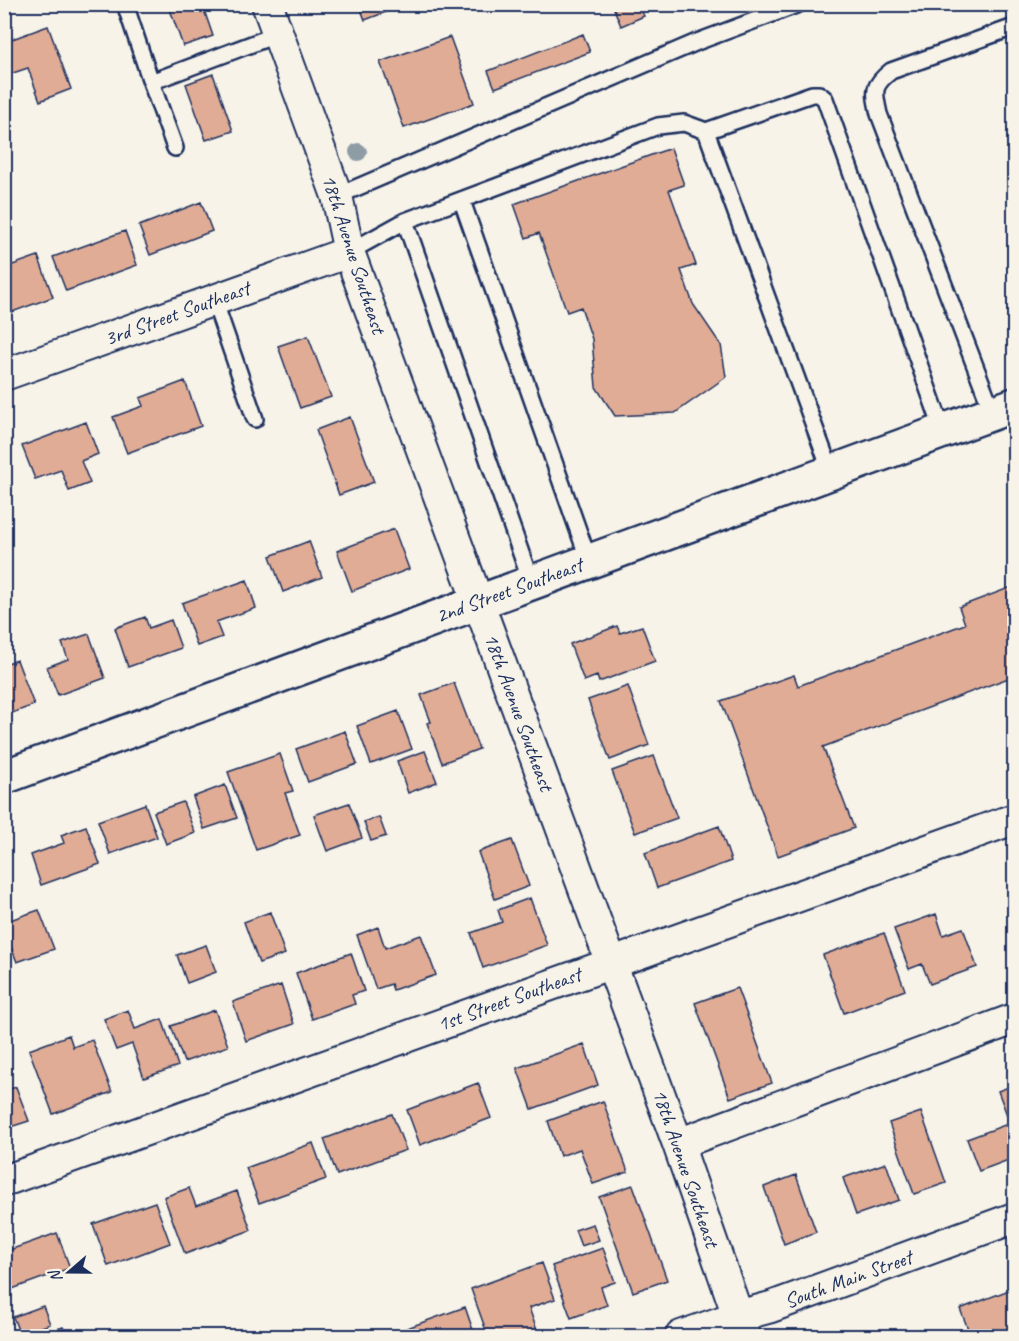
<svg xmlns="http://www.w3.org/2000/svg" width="1019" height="1341" font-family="Caveat,sans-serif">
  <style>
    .building { fill: #e0ac95; stroke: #1b2f5e; stroke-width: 1.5 }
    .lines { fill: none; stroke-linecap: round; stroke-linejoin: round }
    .lane-casing { stroke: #1b2f5e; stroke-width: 20 }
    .street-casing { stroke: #1b2f5e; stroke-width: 34 }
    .secondary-casing { stroke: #1b2f5e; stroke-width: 38 }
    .lane { stroke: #f7f3e8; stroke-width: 15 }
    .street { stroke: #f7f3e8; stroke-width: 30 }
    .secondary { stroke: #f7f3e8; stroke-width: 33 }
    .tree { fill: #8e9ca6 }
    .labels { text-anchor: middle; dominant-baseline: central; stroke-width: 4.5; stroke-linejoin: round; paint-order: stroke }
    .street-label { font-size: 21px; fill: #1b2f5e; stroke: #f7f3e8 }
  </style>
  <rect width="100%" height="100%" fill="#f7f3e8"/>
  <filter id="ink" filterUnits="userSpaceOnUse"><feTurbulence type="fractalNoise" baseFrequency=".0167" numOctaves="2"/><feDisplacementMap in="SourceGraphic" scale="12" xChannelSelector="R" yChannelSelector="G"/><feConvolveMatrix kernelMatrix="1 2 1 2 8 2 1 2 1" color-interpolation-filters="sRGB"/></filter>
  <g filter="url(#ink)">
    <path class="building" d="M 168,4 L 202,4 L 213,36 L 183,46 Z
      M 359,4 L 407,4 L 365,20 Z
      M 612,4 L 646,4 L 640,7 L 644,16 L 621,26 Z
      M 48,26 L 71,89 L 40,101 L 28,68 L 4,76 L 4,42 Z
      M 583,34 L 590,52 L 495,88 L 488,71 Z
      M 450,37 L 474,103 L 404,128 L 380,62 Z
      M 213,74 L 233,131 L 206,140 L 186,84 Z
      M 671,148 L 684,185 L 669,190 L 696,265 L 681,270 L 693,304 L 721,345 L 726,377 L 675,413 L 615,416 L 596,387 L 592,339 L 581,307 L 567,312 L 539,233 L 526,238 L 514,204 Z
      M 201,202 L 212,231 L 150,255 L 139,226 Z
      M 125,231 L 137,265 L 66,291 L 53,257 Z
      M 38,256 L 53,297 L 4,315 L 4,268 Z
      M 308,336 L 331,397 L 300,408 L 278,346 Z
      M 185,381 L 201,426 L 127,453 L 113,417 L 143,406 L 140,398 Z
      M 350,417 L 374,482 L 339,495 L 316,430 Z
      M 86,422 L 98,454 L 81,461 L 90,483 L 69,491 L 61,470 L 35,479 L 22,446 Z
      M 4,467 L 12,486 L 4,489 Z
      M 394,529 L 409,569 L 352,591 L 337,551 Z
      M 309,541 L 322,577 L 283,592 L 270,556 Z
      M 247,580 L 256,608 L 216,622 L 222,637 L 197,646 L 182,603 Z
      M 1014,586 L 1014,676 L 823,747 L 854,828 L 778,856 L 721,701 L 794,675 L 798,686 L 965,624 L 959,607 Z
      M 145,617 L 149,628 L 171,620 L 181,648 L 128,667 L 115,628 Z
      M 617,626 L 620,633 L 642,626 L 655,661 L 599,682 L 597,676 L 584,681 L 570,644 Z
      M 89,634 L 105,678 L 58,695 L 47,667 L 68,659 L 62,643 Z
      M 17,660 L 34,705 L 4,716 L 4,664 Z
      M 454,683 L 479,749 L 442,763 L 427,723 L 431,722 L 421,695 Z
      M 628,686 L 649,745 L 610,760 L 588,700 Z
      M 398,711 L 412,749 L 371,764 L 357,726 Z
      M 345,731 L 357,764 L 308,782 L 296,749 Z
      M 425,751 L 437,782 L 408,793 L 397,761 Z
      M 280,754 L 293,791 L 285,793 L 300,835 L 256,850 L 228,772 Z
      M 654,756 L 677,818 L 635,833 L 612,771 Z
      M 225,785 L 237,818 L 204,829 L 193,797 Z
      M 183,802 L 195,833 L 166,844 L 154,812 Z
      M 349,803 L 362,838 L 327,851 L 314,815 Z
      M 145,804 L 157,837 L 110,854 L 98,821 Z
      M 379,817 L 386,836 L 371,841 L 364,822 Z
      M 86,826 L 100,864 L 41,885 L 31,855 L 64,843 L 61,835 Z
      M 719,826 L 731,861 L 657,888 L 645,853 Z
      M 512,840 L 529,886 L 495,899 L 478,852 Z
      M 4,877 L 11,894 L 4,897 Z
      M 530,898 L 547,945 L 483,968 L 471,933 L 502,922 L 498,910 Z
      M 39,910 L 54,949 L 17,962 L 4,929 L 4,922 Z
      M 270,912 L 285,954 L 259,963 L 244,922 Z
      M 936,914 L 943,935 L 963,928 L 977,967 L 930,984 L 922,964 L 909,969 L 894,929 Z
      M 378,927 L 385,948 L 421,935 L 436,975 L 393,990 L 391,984 L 376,989 L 357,935 Z
      M 884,933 L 905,990 L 844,1013 L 823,955 Z
      M 206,945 L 216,972 L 187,983 L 177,955 Z
      M 351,953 L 364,991 L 352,995 L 355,1004 L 312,1019 L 296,973 Z
      M 281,985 L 294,1024 L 246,1041 L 233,1002 Z
      M 737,988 L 772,1083 L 730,1098 L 695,1003 Z
      M 128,1010 L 135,1029 L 162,1019 L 178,1066 L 144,1078 L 132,1044 L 116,1050 L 104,1019 Z
      M 215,1010 L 228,1046 L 184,1062 L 171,1026 Z
      M 69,1035 L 73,1047 L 92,1040 L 112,1092 L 53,1114 L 29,1050 Z
      M 584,1044 L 598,1085 L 532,1109 L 517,1068 Z
      M 478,1083 L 491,1118 L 420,1145 L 407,1110 Z
      M 1014,1085 L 1014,1113 L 1007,1115 L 998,1091 Z
      M 16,1087 L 29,1121 L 4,1129 L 4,1091 Z
      M 603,1101 L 628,1172 L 593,1184 L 580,1149 L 560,1156 L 548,1121 Z
      M 921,1112 L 946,1183 L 914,1194 L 889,1123 Z
      M 392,1114 L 406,1150 L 337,1175 L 324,1139 Z
      M 1013,1122 L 1014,1158 L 979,1171 L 967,1139 Z
      M 313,1143 L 326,1179 L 259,1203 L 246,1168 Z
      M 886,1163 L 899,1200 L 856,1215 L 843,1178 Z
      M 796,1175 L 816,1232 L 784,1244 L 764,1187 Z
      M 633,1185 L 667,1280 L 633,1292 L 599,1197 Z
      M 189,1188 L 196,1206 L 237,1191 L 251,1230 L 185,1254 L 164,1197 Z
      M 155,1202 L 170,1243 L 108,1266 L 93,1224 Z
      M 593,1224 L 599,1240 L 581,1246 L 575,1230 Z
      M 57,1233 L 70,1268 L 4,1292 L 4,1252 Z
      M 603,1248 L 615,1282 L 601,1287 L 607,1305 L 571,1318 L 552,1266 Z
      M 542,1263 L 555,1299 L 529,1308 L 539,1336 L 488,1336 L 471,1289 Z
      M 1014,1288 L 1014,1336 L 971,1336 L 960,1309 Z
      M 43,1306 L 50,1324 L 20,1335 L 13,1317 Z
      M 465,1307 L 475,1336 L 385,1336 Z
      M 63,1327 L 67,1336 L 38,1336 Z
      M 910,1330 L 913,1336 L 894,1336 Z"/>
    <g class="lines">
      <g class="lane-casing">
        <path id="lane" d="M 125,4 L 151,82
          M 175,148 L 151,82 L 278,34
          M 337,196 L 697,42 L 799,4
          M 462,201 L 589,561
          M 405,221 L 531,582
          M 349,252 L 405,221 L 658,126 L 684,123 L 706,131
          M 214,300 L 255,419
          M 993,413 L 879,114 C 874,91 872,86 891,71 L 1014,27
          M 831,472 L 706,131 L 812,94 L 819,94 L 825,99 L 943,431"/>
      </g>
      <g class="street-casing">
        <path id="street" d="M 267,4 L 337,196 L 349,252 L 678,1144 L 745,1336
          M 4,375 L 349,252
          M 678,1144 L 1014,1019
          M 4,1181 L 1014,819
          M 681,1336 L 738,1316 L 771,1307 L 1014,1218"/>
      </g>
      <g class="secondary-casing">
        <path id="secondary" d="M 4,777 L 1014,405"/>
      </g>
      <use href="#lane" class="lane"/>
      <use href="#street" class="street"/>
      <use href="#secondary" class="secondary"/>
    </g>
    <circle class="tree" cx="358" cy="152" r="9"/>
  </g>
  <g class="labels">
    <g class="street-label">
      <text transform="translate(354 254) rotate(72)">18th Avenue Southeast</text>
      <text transform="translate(177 313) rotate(-20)">3rd Street Southeast</text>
      <text transform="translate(509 590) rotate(-20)">2nd Street Southeast</text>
      <text transform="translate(519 712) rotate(70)">18th Avenue Southeast</text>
      <text transform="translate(509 999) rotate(-20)">1st Street Southeast</text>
      <text transform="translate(686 1168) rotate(71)">18th Avenue Southeast</text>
      <text transform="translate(848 1279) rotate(-20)">South Main Street</text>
    </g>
  </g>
  <rect width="1019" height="1341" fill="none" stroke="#f7f3e8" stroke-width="24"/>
  <rect x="12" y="12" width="995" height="1317" fill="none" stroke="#1b2f5e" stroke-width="2" filter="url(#ink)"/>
  <g transform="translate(69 1272) rotate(250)" stroke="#f7f3e8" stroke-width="4.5" paint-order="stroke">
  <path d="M0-4.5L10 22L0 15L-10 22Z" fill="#1b2f5e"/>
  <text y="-9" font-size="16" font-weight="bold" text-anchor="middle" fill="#1b2f5e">N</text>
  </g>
</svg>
